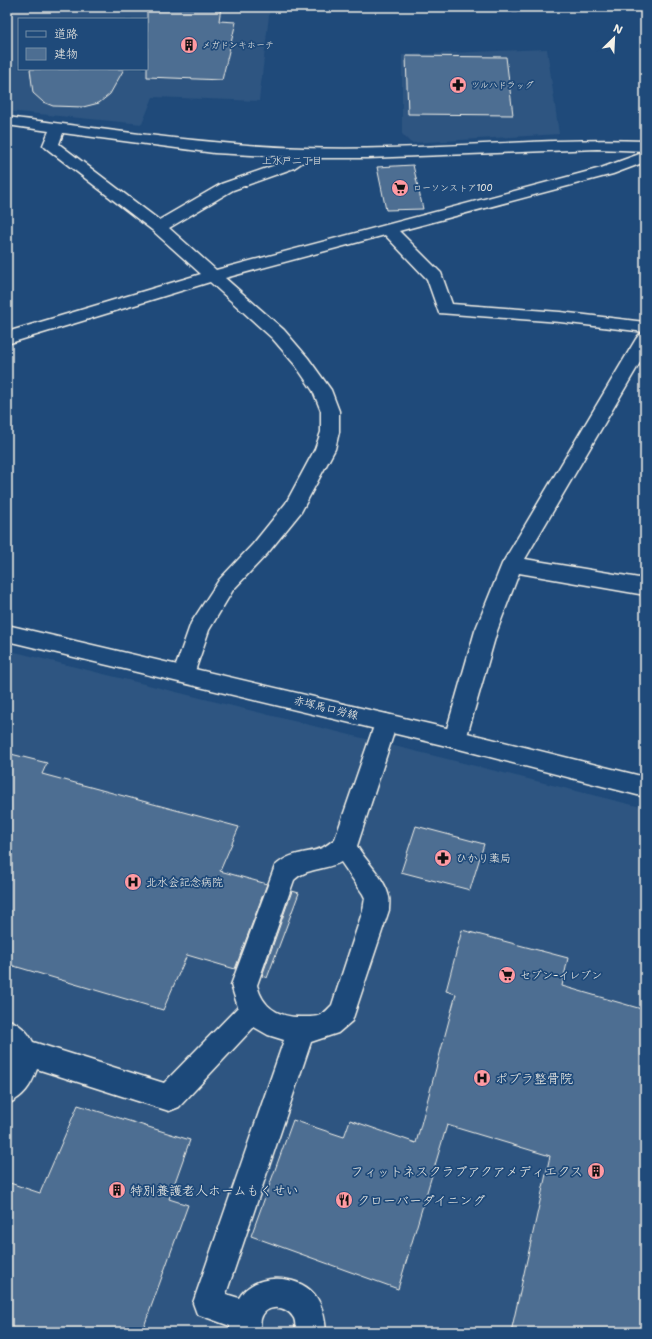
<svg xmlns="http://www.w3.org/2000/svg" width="652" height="1339" font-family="'Shantell Sans','Klee One',sans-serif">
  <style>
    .built { fill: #2d5581; fill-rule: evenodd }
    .building { fill: #4d6e92; stroke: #f4f1e8 }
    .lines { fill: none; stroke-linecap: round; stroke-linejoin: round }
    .minor-casing { stroke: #f4f1e8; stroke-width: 3 }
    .major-casing { stroke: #f4f1e8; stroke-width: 3 }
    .minor { fill: #1f4a7a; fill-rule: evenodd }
    .major { fill: #1f4a7a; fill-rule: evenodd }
    .labels { text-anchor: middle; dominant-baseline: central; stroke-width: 3.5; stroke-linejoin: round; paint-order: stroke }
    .far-poi-label { font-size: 9px; fill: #f4f1e8; stroke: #1f4a7a; text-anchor: start }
    .far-neighbourhood-label { font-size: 10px; fill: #f4f1e8; stroke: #1f4a7a }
    .street-label { font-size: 11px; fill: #f4f1e8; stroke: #1f4a7a }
    .poi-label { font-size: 11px; fill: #f4f1e8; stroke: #1f4a7a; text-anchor: start }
    .near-poi-label { font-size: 13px; fill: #f4f1e8; stroke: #1f4a7a; text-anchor: start }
  </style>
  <rect width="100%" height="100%" fill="#1f4a7a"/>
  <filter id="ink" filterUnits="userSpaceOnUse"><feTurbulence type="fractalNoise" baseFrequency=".025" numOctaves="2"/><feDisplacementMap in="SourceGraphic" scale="8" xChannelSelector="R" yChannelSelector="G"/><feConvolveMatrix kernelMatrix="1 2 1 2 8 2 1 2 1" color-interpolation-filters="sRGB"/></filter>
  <g filter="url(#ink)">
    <path class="built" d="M 7,7 L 270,7 L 259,101 L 153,97 L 142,124 L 7,111 ZM 19,19 L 147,19 L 147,69 L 19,69 Z
      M 547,49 L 559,134 L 411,143 L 402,134 L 402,55 Z
      M 7,650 L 645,808 L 645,1332 L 7,1332 Z"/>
    <path class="building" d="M 147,7 L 221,7 L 219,21 L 236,22 L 222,80 L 147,77 Z
      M 406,56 L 506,57 L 513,115 L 408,114 Z
      M 30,69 L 124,69 L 110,94 L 99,103 L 83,107 L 53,106 L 43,102 L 33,93 Z
      M 413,165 L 423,209 L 386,210 L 377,167 Z
      M 7,753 L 47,763 L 42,774 L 239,827 L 220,871 L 267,884 L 235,969 L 187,955 L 163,1010 L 7,964 Z
      M 416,826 L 484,844 L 470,890 L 401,872 Z
      M 292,891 L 299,893 L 267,978 L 262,976 Z
      M 462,930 L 568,958 L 562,986 L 645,1010 L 645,1332 L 511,1332 L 550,1156 L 447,1125 L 398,1289 L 251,1236 L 293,1120 L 344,1137 L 350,1120 L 416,1143 L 456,994 L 446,991 Z
      M 78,1105 L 190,1140 L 169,1199 L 188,1205 L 142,1332 L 7,1332 L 7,1182 L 40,1193 Z"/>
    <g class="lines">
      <g class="minor-casing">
        <path id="minor" d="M 511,7 L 526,7 L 524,10 L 513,10 Z
          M 7,117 C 106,129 204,145 304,148 C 418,152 531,137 645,141 L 645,151 L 597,149 L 367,158 L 309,158 L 294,168 L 233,190 L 169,228 L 216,270 L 601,168 L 645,152 L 645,162 L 613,174 L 399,231 L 441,273 L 452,304 L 560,312 L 645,322 L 645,332 L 560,322 L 439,313 L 427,279 L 385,235 L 225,278 L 284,330 L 308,358 L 331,390 L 339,411 L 339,432 L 335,449 L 301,512 L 267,554 L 233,590 L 209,630 L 192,680 L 184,683 L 176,680 L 173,674 L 191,623 L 219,580 L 253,544 L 286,503 L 315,449 L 321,432 L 321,411 L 313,391 L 296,366 L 272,338 L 210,282 L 7,344 L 7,332 L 201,274 L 152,230 L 46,148 L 43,145 L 49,131 L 7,125 ZM 63,133 L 214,153 L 290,157 L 284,162 L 221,184 L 159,220 L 59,144 Z
          M 645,333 L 645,354 L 525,559 L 645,579 L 645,595 L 519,573 L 497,631 L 466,739 L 463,746 L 455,748 L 447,746 L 444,739 L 475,631 L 502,564 L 636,339 L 639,335 Z
          M 386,714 L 394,717 L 397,723 L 357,846 C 367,863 385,878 389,897 C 390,901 389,906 389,910 L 352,1021 L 338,1033 L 311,1042 L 226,1294 L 239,1298 C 253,1273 296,1273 314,1294 C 323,1305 325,1319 326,1332 L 296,1332 C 295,1327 296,1320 293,1317 C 286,1305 265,1304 261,1319 C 260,1323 260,1328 260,1332 L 230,1332 L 230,1326 L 197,1314 L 193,1303 L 284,1040 L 268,1035 L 254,1027 L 179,1107 L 169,1111 L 37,1069 C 31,1086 24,1097 7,1104 L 7,1072 L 10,1069 L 11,1061 L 10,1053 L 7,1049 L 7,1019 C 19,1024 27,1030 33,1042 L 164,1083 L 238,1007 L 231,985 L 275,866 C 292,851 303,855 322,848 C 326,846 331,842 335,839 L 375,723 L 378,717 ZM 341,862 L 363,894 L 365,898 L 363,910 L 332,1005 C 329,1008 325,1013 320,1015 C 316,1017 309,1017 304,1017 C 281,1018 263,1009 257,985 L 294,880 C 306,868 326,870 341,862 Z"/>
      </g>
      <g class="major-casing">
        <path id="major" d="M 7,625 L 455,730 L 645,777 L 645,797 L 455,748 L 7,641 Z"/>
      </g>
      <use href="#minor" class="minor"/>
      <use href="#major" class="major"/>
    </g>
  </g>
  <defs>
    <g id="building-disc" transform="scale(0.9)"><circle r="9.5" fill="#ff9aa2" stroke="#1f4a7a"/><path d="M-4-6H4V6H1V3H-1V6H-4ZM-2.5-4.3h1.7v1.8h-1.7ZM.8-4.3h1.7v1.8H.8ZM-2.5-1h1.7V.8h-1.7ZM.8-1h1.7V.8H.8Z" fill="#111"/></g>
    <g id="pharmacy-disc" transform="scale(0.9)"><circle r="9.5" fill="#ff9aa2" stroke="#1f4a7a"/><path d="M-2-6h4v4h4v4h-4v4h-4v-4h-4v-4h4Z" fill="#111"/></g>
    <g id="supermarket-disc" transform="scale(0.9)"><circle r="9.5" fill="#ff9aa2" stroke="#1f4a7a"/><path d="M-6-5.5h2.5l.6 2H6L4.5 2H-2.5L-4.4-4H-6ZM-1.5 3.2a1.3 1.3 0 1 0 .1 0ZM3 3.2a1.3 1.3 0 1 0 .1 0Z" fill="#111"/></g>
    <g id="hospital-disc" transform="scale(0.9)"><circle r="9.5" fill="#ff9aa2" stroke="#1f4a7a"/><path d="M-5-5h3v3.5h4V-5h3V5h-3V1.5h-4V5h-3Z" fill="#111"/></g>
    <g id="restaurant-disc" transform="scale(0.9)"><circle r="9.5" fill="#ff9aa2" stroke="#1f4a7a"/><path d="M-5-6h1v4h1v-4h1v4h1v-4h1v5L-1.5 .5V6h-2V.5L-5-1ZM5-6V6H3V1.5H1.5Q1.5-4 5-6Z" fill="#111"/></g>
  </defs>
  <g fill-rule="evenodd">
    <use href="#building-disc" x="189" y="45"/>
    <use href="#pharmacy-disc" x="458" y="85"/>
    <use href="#supermarket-disc" x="400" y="188"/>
    <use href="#pharmacy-disc" x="443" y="858"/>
    <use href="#hospital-disc" x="133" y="882"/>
    <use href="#supermarket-disc" x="507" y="975"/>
    <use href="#hospital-disc" x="482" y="1078"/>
    <use href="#building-disc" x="596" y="1171"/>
    <use href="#building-disc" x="117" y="1190"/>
    <use href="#restaurant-disc" x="344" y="1200"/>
  </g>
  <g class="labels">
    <g class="far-poi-label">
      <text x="202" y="45">メガドンキホーテ</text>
      <text x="471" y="85">ツルハドラッグ</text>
      <text x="413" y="188">ローソンストア100</text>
    </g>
    <g class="far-neighbourhood-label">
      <text x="292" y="160">上水戸二丁目</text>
    </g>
    <g class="street-label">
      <text transform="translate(326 708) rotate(14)">赤塚馬口労線</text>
    </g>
    <g class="poi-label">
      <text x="456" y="858">ひかり薬局</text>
      <text x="146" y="882">北水会記念病院</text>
      <text x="520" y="975">セブン-イレブン</text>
    </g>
    <g class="near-poi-label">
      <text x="495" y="1078">ポプラ整骨院</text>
      <text x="583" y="1171" text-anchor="end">フィットネスクラブアクアメディエクス</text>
      <text x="130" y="1190">特別養護老人ホームもくせい</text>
      <text x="357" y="1200">クローバーダイニング</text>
    </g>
  </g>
  <rect width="652" height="1339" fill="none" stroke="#1f4a7a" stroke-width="24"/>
  <rect x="12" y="12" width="628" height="1315" fill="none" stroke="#f4f1e8" stroke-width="1.5" filter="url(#ink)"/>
  <rect x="18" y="18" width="130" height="52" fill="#1f4a7a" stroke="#748da6"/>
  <rect x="26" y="31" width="20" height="6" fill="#1f4a7a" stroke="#748da6"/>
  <text x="54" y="38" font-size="12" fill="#f4f1e8">道路</text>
  <rect x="26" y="48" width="20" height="12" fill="#4d6e92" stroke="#748da6"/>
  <text x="54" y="58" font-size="12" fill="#f4f1e8">建物</text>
  <g transform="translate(614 38) rotate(24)" stroke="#1f4a7a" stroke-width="3" paint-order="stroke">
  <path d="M0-3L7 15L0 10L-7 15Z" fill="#f4f1e8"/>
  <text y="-6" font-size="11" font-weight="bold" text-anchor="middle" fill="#f4f1e8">N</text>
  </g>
</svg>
